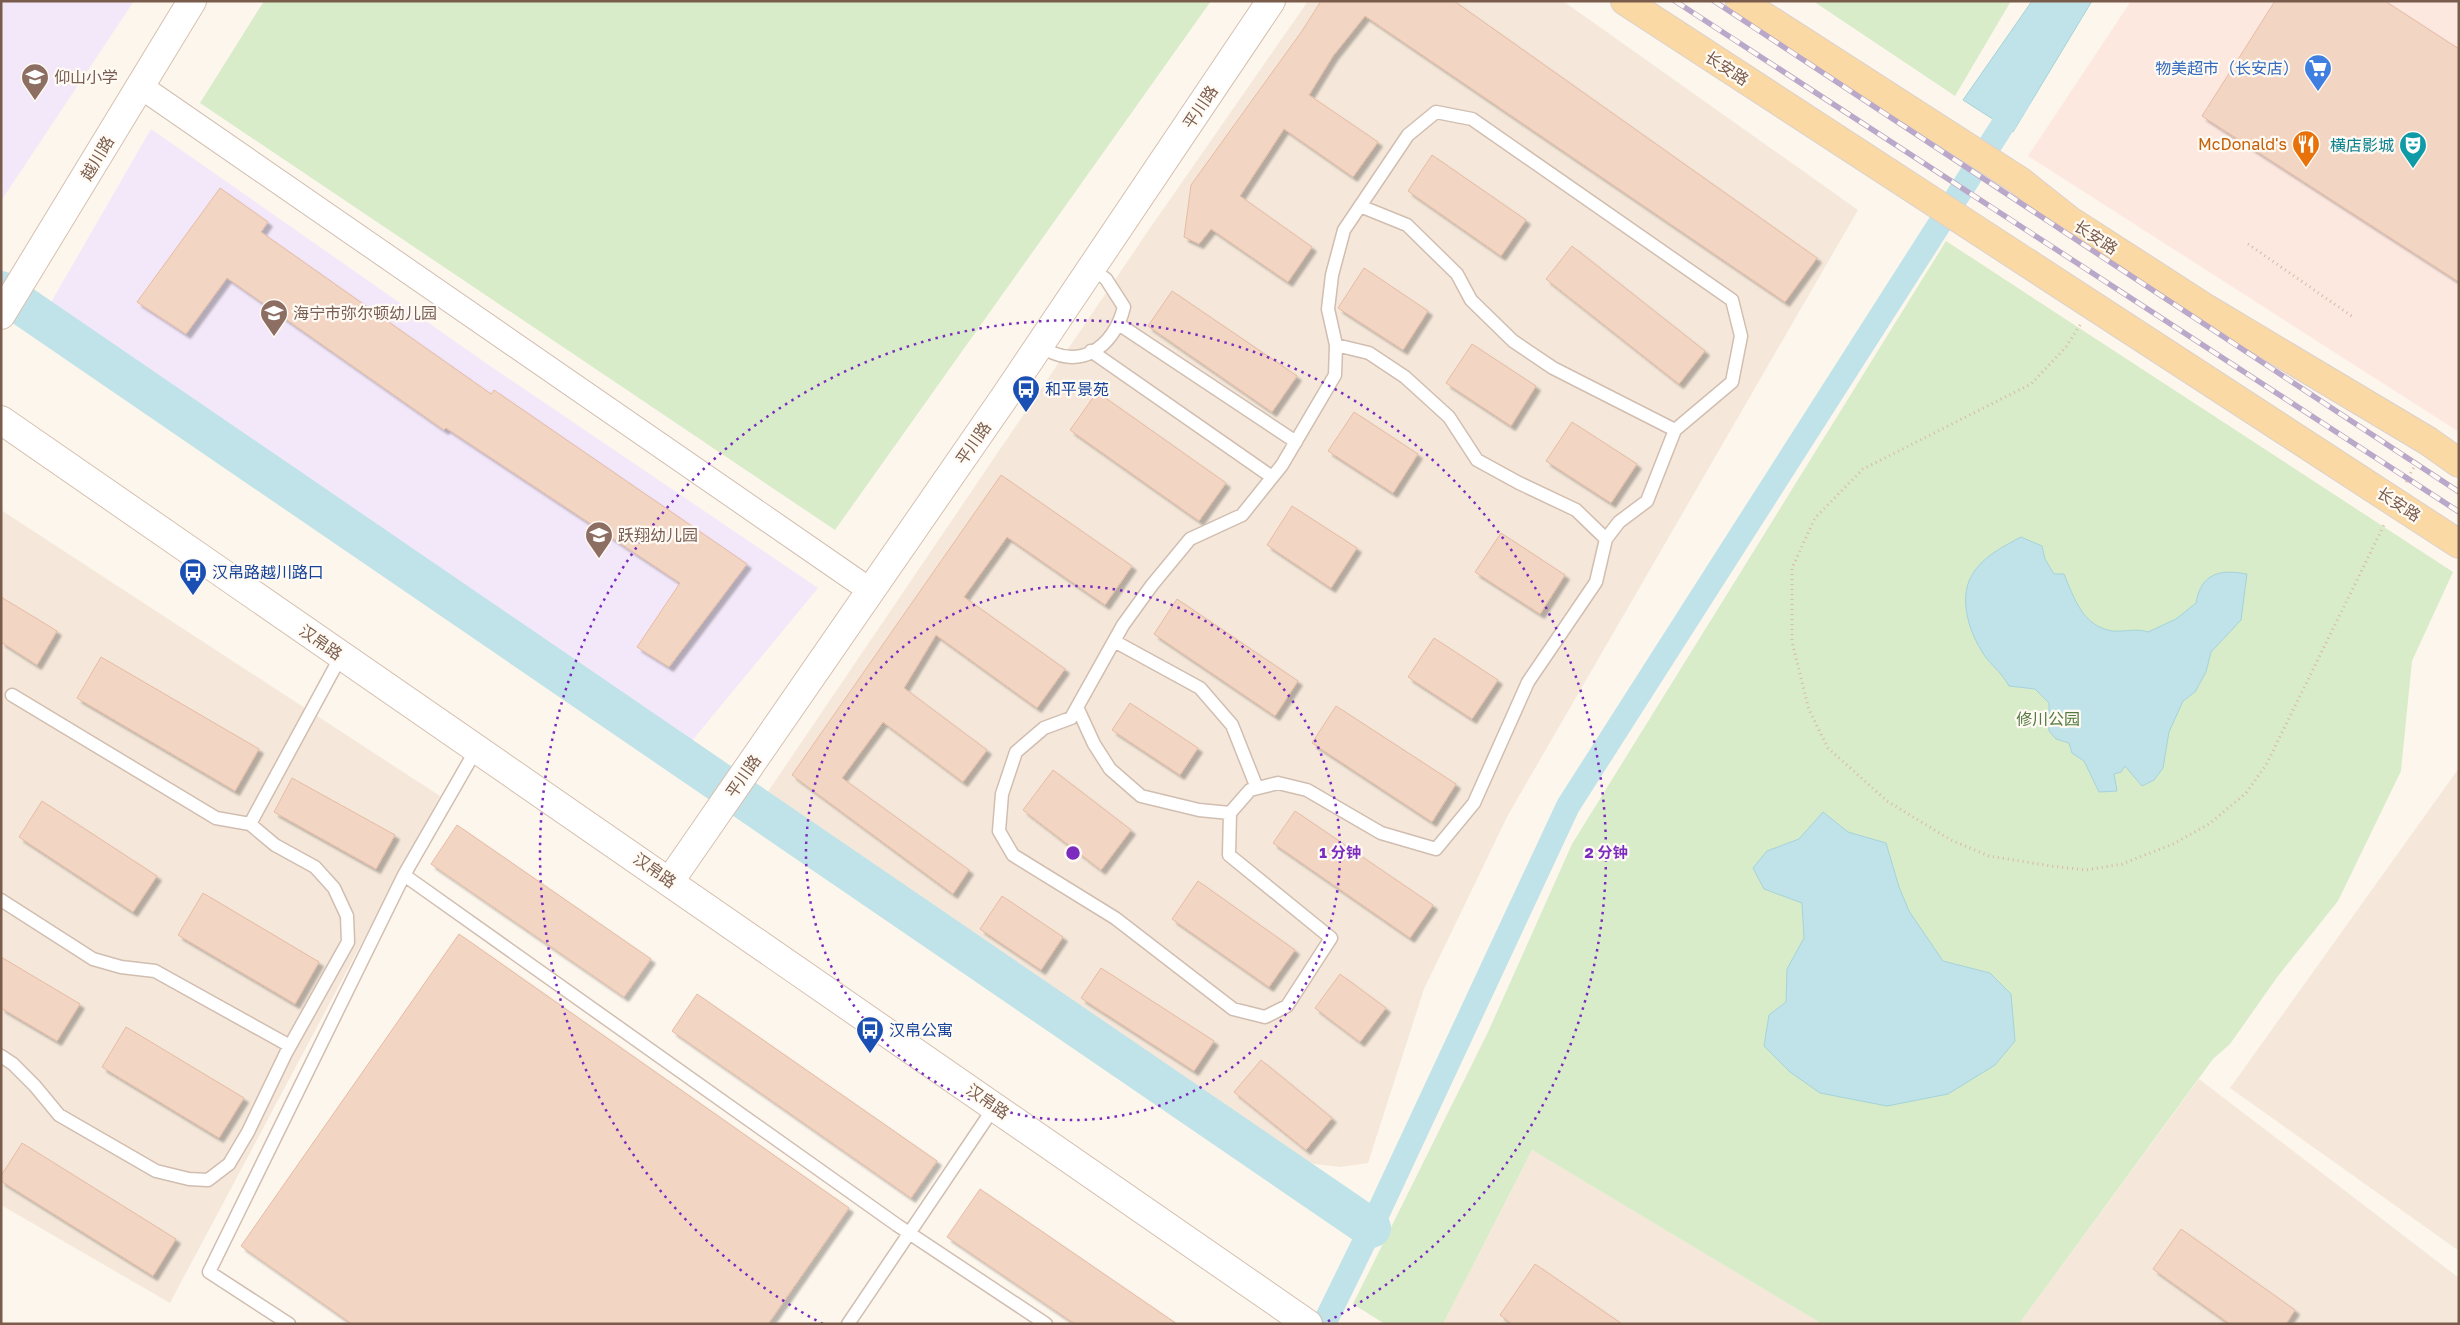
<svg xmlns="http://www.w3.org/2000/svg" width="2460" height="1325" font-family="'Golos Text','Noto Sans SC',sans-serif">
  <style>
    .residential { fill: #f5e8da }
    .commercial { fill: #fde8e0 }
    .education { fill: #f3e8fa }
    .green { fill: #d8ecc9 }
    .water { fill: #bfe3e8; stroke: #a5d3da }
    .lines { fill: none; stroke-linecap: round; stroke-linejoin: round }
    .canal { stroke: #bfe3e8; stroke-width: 24 }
    .river { stroke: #bfe3e8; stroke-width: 40 }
    .building { fill: #f3d5c3; stroke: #e6bba3; filter: url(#shadow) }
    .lane-casing { stroke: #d1beb0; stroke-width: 15 }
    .street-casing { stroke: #d1beb0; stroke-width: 26 }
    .secondary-casing { stroke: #d6c0b0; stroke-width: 30 }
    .primary-casing { stroke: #dad1cd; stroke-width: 30 }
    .path { stroke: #d9b8a5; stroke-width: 3; stroke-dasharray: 1 4; stroke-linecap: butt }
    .lane { stroke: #fff; stroke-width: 12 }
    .street { stroke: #fff; stroke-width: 24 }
    .secondary { stroke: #fff; stroke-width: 28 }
    .primary { stroke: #fbd9a5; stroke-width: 28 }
    .rail-casing { stroke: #b9a8c9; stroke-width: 5.5 }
    .rail { stroke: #fffaf3; stroke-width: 4; stroke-dasharray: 11; stroke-linecap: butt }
    .ring { fill: none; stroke: #7b2cbf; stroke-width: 2.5; stroke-dasharray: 2.5 5 }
    .labels { text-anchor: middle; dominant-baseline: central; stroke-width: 4.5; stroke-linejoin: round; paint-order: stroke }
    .street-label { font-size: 16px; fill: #7a5c4d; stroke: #fffaf3 }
    .shop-label { font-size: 16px; fill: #366cbe; stroke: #fffaf3; text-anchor: end }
    .education-label { font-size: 16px; fill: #785e54; stroke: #fffaf3; text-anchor: start }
    .food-label { font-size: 16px; fill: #c56008; stroke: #fffaf3; text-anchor: end }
    .culture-label { font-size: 16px; fill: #0d838f; stroke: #fffaf3; text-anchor: end }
    .transit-label { font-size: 16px; fill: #164399; stroke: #fffaf3; text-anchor: start }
    .park-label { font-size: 16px; fill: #537a41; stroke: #fffaf3 }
    .centre { fill: #7b2cbf; stroke: #fffaf3; stroke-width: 2.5 }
    .ring-label { font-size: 15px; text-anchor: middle; font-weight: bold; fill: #7b2cbf; stroke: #fffaf3; stroke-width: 4.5; stroke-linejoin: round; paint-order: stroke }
  </style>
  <defs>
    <filter id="shadow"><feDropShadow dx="4.5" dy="4.5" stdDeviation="1" flood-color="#0004"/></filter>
  </defs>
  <rect width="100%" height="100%" fill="#fdf6ec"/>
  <path class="residential" d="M 1308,1 L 1563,1 L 1858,210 L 1508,815 L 1424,989 L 1368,1163 L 1340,1167 L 1297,1162 L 765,796 L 1148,231 Z
    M 1,510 L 440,796 L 170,1303 L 1,1205 Z
    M 2459,768 L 2459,1251 L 2230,1088 Z
    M 2199,1079 L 2459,1278 L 2459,1324 L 2019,1324 Z
    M 1532,1150 L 1822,1324 L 1443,1324 Z"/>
  <path class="commercial" d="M 2131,1 L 2459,1 L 2459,432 L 2028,156 Z"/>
  <path class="education" d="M 1,1 L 134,1 L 1,201 Z
    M 151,129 L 496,370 L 818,588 L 691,742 L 50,304 Z"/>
  <path class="green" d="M 264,1 L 1211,1 L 835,530 L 200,103 Z
    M 1813,1 L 2011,1 L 1955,96 Z
    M 1946,241 L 2453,572 L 2412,661 L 2401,771 L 2338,901 L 2278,976 L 2230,1044 L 2213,1059 L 2019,1324 L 1822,1324 L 1532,1150 L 1443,1324 L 1385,1324 L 1353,1304 L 1488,1032 L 1572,844 Z"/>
  <path class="water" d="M 2032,1 L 2092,1 L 2013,132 L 1963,100 Z
    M 2021,537 L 2042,546 L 2045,559 L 2054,574 L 2064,574 C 2074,598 2083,627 2113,631 C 2125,632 2136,628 2148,632 L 2176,619 L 2196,603 C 2201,573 2220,569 2247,574 L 2241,620 L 2211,652 L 2206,672 L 2195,692 L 2183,701 L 2169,732 L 2163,768 L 2154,780 L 2142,786 L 2125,766 L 2121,772 L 2114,774 L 2117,791 L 2099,792 L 2084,761 L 2072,753 L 2069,743 L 2056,739 L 2049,731 L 2049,703 L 2035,689 L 2009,686 C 2003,675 1995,668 1987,659 C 1971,638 1957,600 1972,575 C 1982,557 2004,546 2021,537 Z
    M 1823,812 L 1848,832 L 1886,843 L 1899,887 L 1909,911 L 1943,961 L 1990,973 L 2011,994 L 2015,1041 L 1995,1065 L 1948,1094 L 1887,1106 L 1820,1093 L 1790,1072 L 1764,1046 L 1769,1015 L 1786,1002 L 1787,969 L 1804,938 L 1802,903 L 1764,889 L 1753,868 L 1767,851 L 1799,839 Z"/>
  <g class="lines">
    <path class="canal" d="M 1324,1324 L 1371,1228 L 1568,806 L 2020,98"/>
    <path class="river" d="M 1,291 L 1371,1228"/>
  </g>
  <path class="building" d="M 1321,1 L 1454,1 L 1817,258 L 1785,302 L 1365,16 L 1333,56 L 1309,95 L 1378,142 L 1353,177 L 1284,129 L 1240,196 L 1312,247 L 1288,282 L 1211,229 L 1199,244 L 1184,237 L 1191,185 L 1302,31 Z
    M 2275,1 L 2385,1 L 2459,49 L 2459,282 L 2202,116 Z
    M 1432,155 L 1526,220 L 1501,256 L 1408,191 Z
    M 220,188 L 268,222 L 261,232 L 491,394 L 494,390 L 747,564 L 669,667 L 637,647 L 680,583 L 446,428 L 444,430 L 227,278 L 186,334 L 137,302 Z
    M 1572,246 L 1705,351 L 1679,384 L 1546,279 Z
    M 1364,268 L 1428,311 L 1403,350 L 1338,308 Z
    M 1172,291 L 1297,376 L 1272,412 L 1148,326 Z
    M 1472,344 L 1536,386 L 1511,426 L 1446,383 Z
    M 1097,392 L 1226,483 L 1199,521 L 1070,430 Z
    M 1354,412 L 1418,454 L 1393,493 L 1328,451 Z
    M 1572,422 L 1637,464 L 1611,503 L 1546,461 Z
    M 1001,475 L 1132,566 L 1105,605 L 1007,537 L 964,597 L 1065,669 L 1037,708 L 936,635 L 904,688 L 987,750 L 963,782 L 883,722 L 842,778 L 969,870 L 953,894 L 792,775 Z
    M 1292,506 L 1357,548 L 1331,588 L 1267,545 Z
    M 1501,533 L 1565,575 L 1540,614 L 1475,572 Z
    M 1,597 L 57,631 L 37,665 L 1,642 Z
    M 1177,599 L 1298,681 L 1275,716 L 1154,634 Z
    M 1434,638 L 1498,680 L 1472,719 L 1408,677 Z
    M 101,657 L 259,749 L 235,791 L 77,698 Z
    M 1130,703 L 1198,748 L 1180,775 L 1112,730 Z
    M 1336,706 L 1456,784 L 1432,822 L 1312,743 Z
    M 1053,770 L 1131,830 L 1101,870 L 1023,810 Z
    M 292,778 L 395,835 L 376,869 L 274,812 Z
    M 42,801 L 157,876 L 133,912 L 19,837 Z
    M 1295,811 L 1433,905 L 1410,938 L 1273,843 Z
    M 457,825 L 651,959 L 624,997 L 431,864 Z
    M 1198,881 L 1295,950 L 1269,987 L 1172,919 Z
    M 203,893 L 319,962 L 295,1004 L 178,935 Z
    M 1002,896 L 1063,937 L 1041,970 L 980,929 Z
    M 459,934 L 849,1208 L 768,1324 L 352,1324 L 241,1246 Z
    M 1,957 L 80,1004 L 57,1041 L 1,1008 Z
    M 1101,968 L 1214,1041 L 1194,1071 L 1081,998 Z
    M 1340,974 L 1386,1008 L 1360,1042 L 1315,1008 Z
    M 697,994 L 937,1161 L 911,1198 L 672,1031 Z
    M 126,1027 L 244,1098 L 219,1138 L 102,1067 Z
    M 1261,1060 L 1332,1118 L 1306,1150 L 1234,1092 Z
    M 22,1143 L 176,1239 L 153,1276 L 1,1181 L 1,1176 Z
    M 980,1189 L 1177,1324 L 1075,1324 L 947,1237 Z
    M 2181,1229 L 2295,1310 L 2286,1324 L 2230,1324 L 2153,1269 Z
    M 1535,1264 L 1622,1324 L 1512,1324 L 1500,1315 Z"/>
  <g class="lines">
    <g class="lane-casing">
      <path id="lane" d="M 1436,112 L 1472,119 L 1732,300 L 1741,336 L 1732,382 L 1675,430 L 1647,501 L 1619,522 L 1606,539 L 1596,582 L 1528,682 L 1474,803 L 1436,849 L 1381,833 L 1307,790 L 1278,783 L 1250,790 L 1230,813 L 1229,855 L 1331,938 L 1287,1006 L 1265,1017 L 1233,1009 L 1115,918 L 1013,855 L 999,831 L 1002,794 L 1016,752 L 1044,728 L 1071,718 L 1123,625 L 1152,585 L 1190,539 L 1242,515 L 1282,465 L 1335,375 L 1336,345 L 1328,309 L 1332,275 L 1344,230 L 1408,135 Z
        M 1360,206 L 1407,225 L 1457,274 L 1471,300 L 1513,341 L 1553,368 L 1675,430
        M 1120,325 L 1296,442
        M 1039,345 C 1078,373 1114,348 1124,307 L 1106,279 L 1091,268
        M 1336,345 L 1369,353 L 1405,377 L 1449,417 L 1477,460 L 1519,483 L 1576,510 L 1606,539
        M 1091,351 L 1272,477
        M 1114,641 L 1200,688 L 1232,725 L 1257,788
        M 1077,707 L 1094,744 L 1110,769 L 1141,796 L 1199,810 L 1230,813
        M 250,824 L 341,656
        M 404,875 L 897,1225 L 1046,1324
        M 1,900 L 93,959 L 121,967 L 155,971 L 290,1046
        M 1,1056 L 13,1064 L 35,1086 L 59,1115 L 156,1171 L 189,1179 L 208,1180 L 229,1164 L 248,1132 L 286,1053 L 348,942 L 347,916 L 334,888 L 315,867 L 275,845 L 250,824 L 216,818 L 12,695
        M 289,1324 L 209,1272 L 404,875 L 477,748
        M 848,1324 L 995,1106"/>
    </g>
    <g class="street-casing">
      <path id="street" d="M 140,86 L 871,591"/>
    </g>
    <g class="secondary-casing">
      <path id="secondary" d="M 1,315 L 192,1
        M 1,420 L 1308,1324
        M 670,881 L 1006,395 L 1271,1"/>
    </g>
    <g class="primary-casing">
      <path id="primary" d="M 1625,1 L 2459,544
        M 1740,1 L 2020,181 L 2069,220 L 2207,309 L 2428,441 L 2459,463"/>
    </g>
    <path class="path" d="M 2248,244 L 2353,317
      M 2080,325 L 2066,347 L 2031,384 L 1863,469 L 1815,518 L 1792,568 L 1792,642 L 1809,710 L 1828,748 L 1887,801 L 1951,840 L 1989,856 L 2051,866 L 2086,870 L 2122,864 L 2173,844 L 2209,824 L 2246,793 L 2266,765 L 2385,523
      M 2406,482 L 2417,461"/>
    <use href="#lane" class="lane"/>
    <use href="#street" class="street"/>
    <use href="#secondary" class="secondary"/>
    <use href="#primary" class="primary"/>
    <g class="rail-casing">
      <path id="rail" d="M 1675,1 L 2459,512
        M 1714,1 L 2459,492"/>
    </g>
    <use href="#rail" class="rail"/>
  </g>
  <g class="ring">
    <circle cx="1073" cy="853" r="267"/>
    <path d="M823 1324A533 533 0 1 1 1323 1324"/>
  </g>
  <defs>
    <g id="supermarket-pin" transform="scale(1.4375)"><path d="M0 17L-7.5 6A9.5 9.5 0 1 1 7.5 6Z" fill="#3f7fe0" stroke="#fffaf3"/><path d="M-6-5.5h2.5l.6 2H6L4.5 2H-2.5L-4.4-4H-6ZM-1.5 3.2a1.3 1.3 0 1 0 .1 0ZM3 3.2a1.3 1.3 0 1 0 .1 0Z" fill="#fff"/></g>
    <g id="school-pin" transform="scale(1.4375)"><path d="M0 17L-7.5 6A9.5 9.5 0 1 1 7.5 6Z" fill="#8d6e63" stroke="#fffaf3"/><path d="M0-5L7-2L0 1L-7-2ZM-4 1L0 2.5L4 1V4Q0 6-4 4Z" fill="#fff"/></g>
    <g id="restaurant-pin" transform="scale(1.4375)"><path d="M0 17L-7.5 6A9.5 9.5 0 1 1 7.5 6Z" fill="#e8710a" stroke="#fffaf3"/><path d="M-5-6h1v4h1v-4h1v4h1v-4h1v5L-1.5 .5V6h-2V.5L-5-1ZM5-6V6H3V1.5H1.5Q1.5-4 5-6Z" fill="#fff"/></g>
    <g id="theatre-pin" transform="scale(1.4375)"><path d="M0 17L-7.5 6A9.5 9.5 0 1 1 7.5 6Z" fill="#0f9aa8" stroke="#fffaf3"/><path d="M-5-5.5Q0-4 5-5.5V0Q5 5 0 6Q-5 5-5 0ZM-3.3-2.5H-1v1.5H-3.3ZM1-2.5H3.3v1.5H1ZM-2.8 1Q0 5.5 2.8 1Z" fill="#fff"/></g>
    <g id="bus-pin" transform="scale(1.4375)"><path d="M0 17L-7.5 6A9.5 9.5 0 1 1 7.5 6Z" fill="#1a4fb4" stroke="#fffaf3"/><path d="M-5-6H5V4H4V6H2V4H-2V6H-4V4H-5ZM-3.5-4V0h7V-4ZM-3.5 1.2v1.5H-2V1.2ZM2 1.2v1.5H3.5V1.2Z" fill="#fff"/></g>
  </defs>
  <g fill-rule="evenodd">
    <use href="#supermarket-pin" x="2318" y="68"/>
    <use href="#school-pin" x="35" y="77"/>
    <use href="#restaurant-pin" x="2306" y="144"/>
    <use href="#theatre-pin" x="2413" y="145"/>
    <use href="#school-pin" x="274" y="313"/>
    <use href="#bus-pin" x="1026" y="389"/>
    <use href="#school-pin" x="599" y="535"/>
    <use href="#bus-pin" x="193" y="572"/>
    <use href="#bus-pin" x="870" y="1030"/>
  </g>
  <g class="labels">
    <g class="street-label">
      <text transform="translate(1727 68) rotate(33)">长安路</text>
      <text transform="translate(1200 107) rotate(-56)">平川路</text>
      <text transform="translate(97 158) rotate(-59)">越川路</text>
      <text transform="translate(2096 237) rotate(33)">长安路</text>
      <text transform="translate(973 443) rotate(-55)">平川路</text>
      <text transform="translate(2399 504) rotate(33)">长安路</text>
      <text transform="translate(321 642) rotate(35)">汉帛路</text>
      <text transform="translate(743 776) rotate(-55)">平川路</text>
      <text transform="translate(655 870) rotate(35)">汉帛路</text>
      <text transform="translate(988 1101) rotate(35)">汉帛路</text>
    </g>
    <g class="shop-label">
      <text x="2299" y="68">物美超市（长安店）</text>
    </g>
    <g class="education-label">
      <text x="54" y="77">仰山小学</text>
      <text x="293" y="313">海宁市弥尔顿幼儿园</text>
      <text x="618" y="535">跃翔幼儿园</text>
    </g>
    <g class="food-label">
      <text x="2287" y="144">McDonald's</text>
    </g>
    <g class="culture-label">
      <text x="2394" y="145">横店影城</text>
    </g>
    <g class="transit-label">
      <text x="1045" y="389">和平景苑</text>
      <text x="212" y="572">汉帛路越川路口</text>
      <text x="889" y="1030">汉帛公寓</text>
    </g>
    <g class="park-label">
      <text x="2048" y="719">修川公园</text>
    </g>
  </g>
  <circle cx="1073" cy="853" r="8" class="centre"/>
  <g class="ring-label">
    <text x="1340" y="858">1 分钟</text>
    <text x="1606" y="858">2 分钟</text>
  </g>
  <rect width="2460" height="1325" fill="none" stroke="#7a5c4d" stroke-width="5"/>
</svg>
